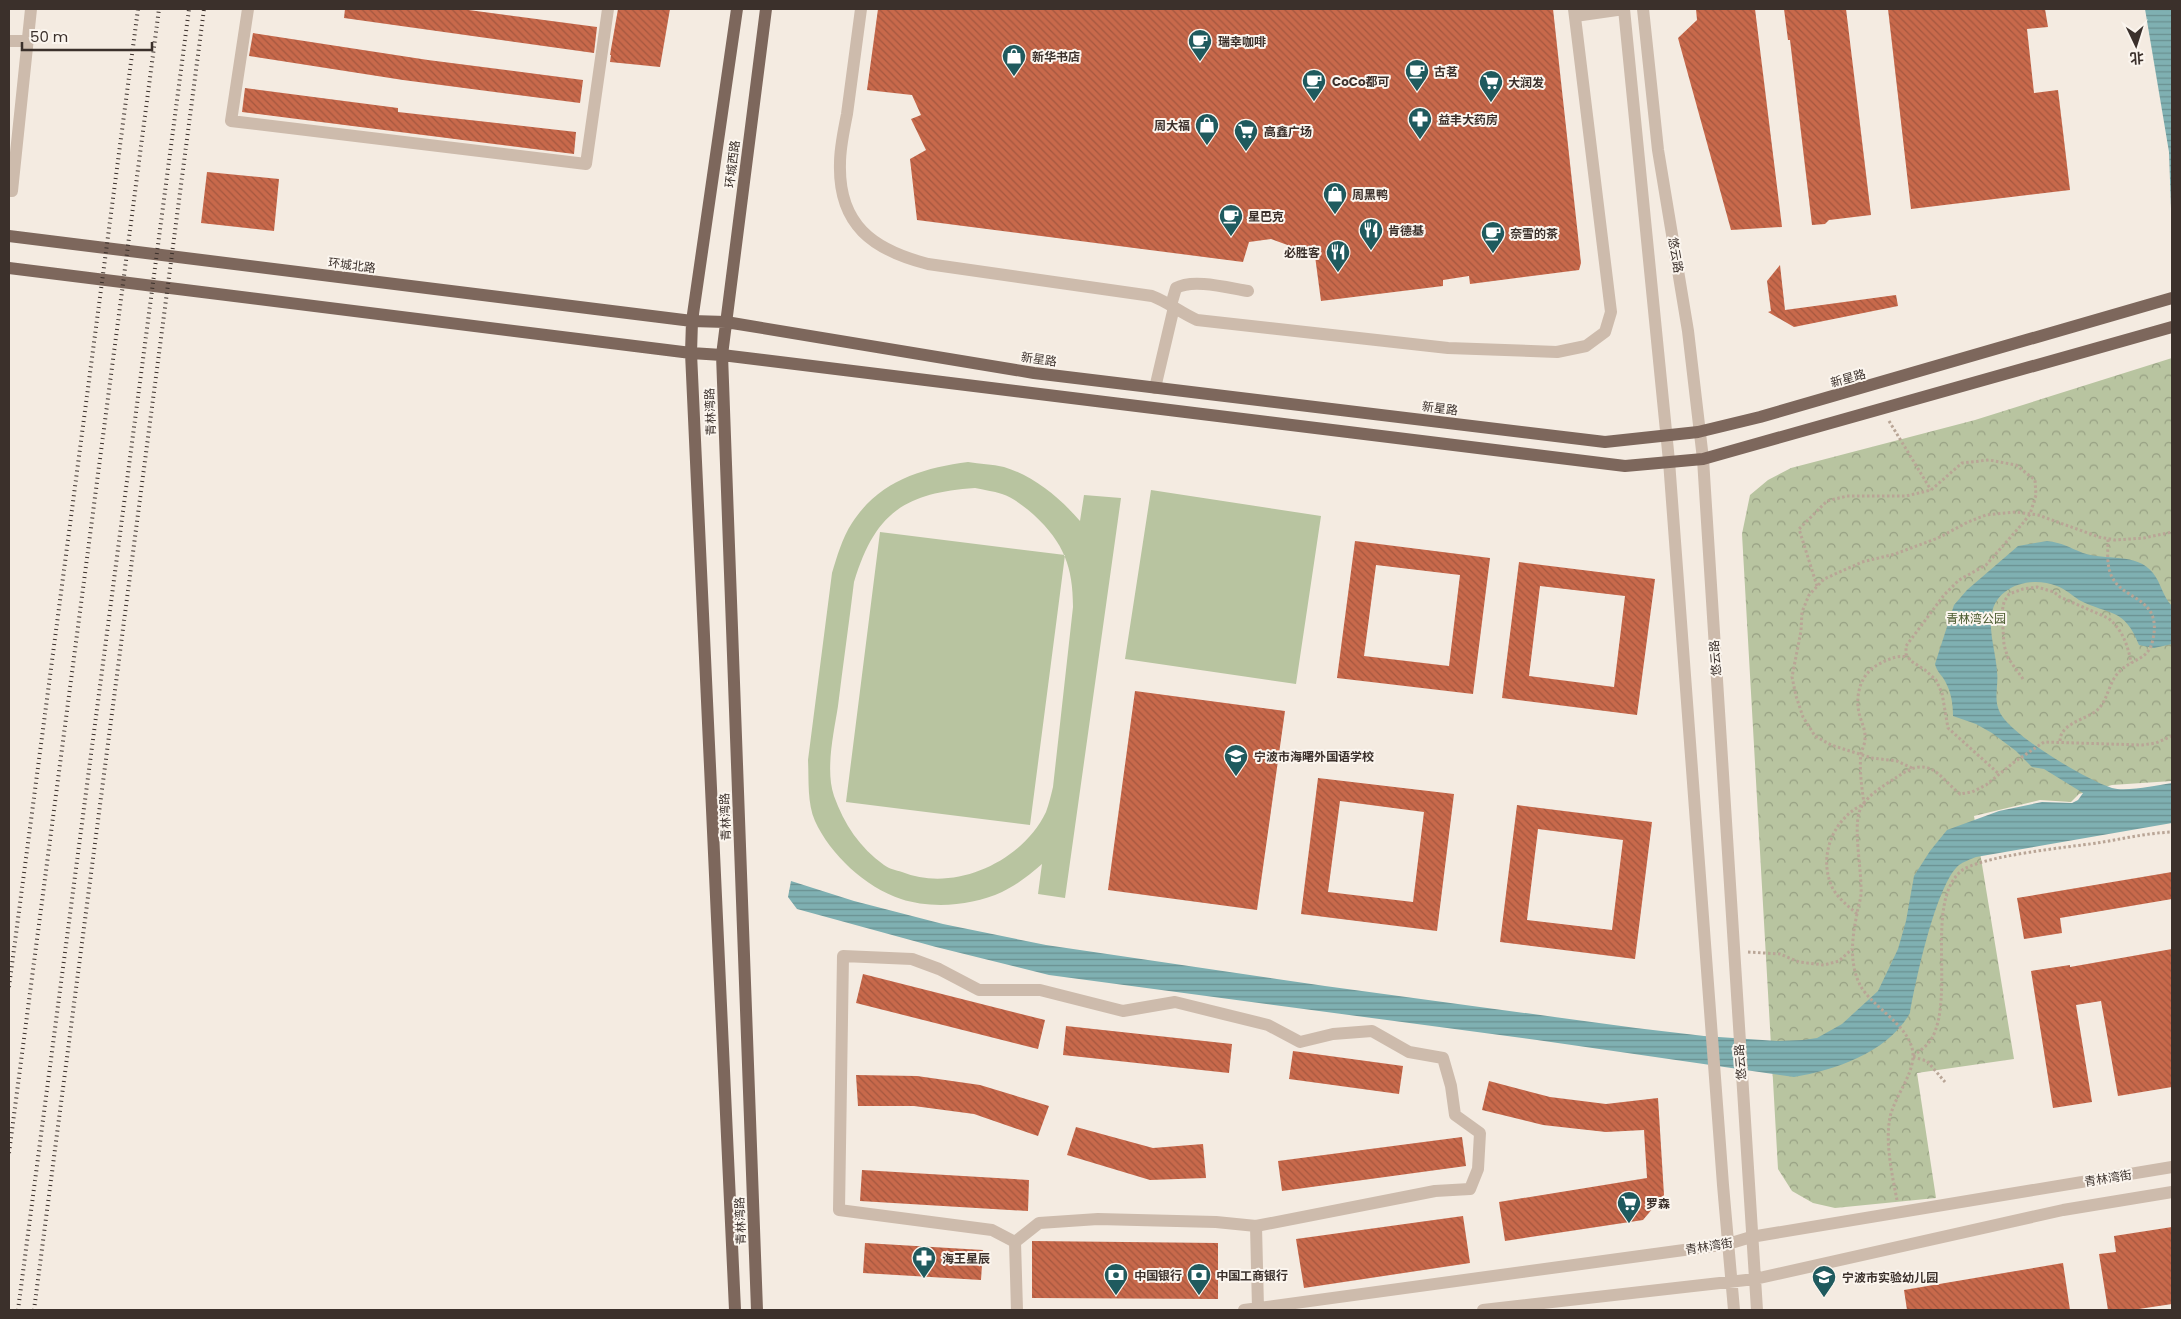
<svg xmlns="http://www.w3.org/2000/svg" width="2181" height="1319" font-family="Poppins,'Noto Sans SC',sans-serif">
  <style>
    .forest { fill: url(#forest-crowns) }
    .garden { fill: #b8c4a0; fill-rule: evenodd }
    .water { fill: url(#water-rules) }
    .building { fill: url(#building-back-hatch); fill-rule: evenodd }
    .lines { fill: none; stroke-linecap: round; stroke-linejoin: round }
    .path { stroke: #b9a596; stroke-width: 3; stroke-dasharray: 2.5 2.5; stroke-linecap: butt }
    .minor { stroke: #cdbbac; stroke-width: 12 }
    .major { stroke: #7d675c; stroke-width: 12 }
    .rail { stroke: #3b302b; stroke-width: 4; stroke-dasharray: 1 4; stroke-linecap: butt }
    .labels { text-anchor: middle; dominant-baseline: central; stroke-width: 4; stroke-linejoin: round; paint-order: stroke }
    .poi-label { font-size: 12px; font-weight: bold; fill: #3b302b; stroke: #fbf5ee; text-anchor: start }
    .street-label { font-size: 12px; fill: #3b302b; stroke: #fbf5ee }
    .park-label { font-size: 12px; fill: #4a5a2e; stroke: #fbf5ee }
  </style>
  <defs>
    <pattern id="forest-crowns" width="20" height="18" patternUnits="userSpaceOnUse" patternTransform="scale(1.25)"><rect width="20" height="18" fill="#b8c4a0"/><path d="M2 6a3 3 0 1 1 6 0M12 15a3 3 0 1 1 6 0" fill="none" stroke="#97a083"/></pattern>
    <pattern id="water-rules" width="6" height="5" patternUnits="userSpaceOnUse" patternTransform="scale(1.25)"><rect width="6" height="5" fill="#7fb0b2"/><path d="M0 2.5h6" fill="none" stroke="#699091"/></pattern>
    <pattern id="building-back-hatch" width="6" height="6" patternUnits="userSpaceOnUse" patternTransform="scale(1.25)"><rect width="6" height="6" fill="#c8694b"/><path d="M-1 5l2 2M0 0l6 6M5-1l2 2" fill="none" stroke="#a4573f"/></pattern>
  </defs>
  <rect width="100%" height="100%" fill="#f4ebe1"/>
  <path class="forest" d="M 2172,358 L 2172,781 L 2112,785 L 2079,794 L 2071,802 L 2040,800 L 1974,816 L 2014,1059 L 1917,1073 L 1936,1198 L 1835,1208 L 1813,1203 L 1792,1191 L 1778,1169 L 1742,534 L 1750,495 L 1768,480 L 1791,468 L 1975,420 Z"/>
  <path class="garden" d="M 968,462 C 980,464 992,464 1004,467 C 1034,476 1060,498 1080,521 L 1084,495 L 1121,498 L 1065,898 L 1038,894 L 1042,864 C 1029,875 1017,885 1002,892 C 972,906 931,909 901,899 C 865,887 830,854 815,821 C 807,803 809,779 808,760 L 832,573 C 837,557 842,538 852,523 C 879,481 922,468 968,462 ZM 975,488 C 984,490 993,491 1002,494 C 1014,498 1025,507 1034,515 C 1064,543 1073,567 1073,607 L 1053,787 C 1051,795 1049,804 1046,812 C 1022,862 954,893 902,872 C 896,870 889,869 884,865 C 860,848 844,824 834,796 C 825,770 834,732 838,706 C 843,665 849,623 854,582 C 875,513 904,493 975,488 Z
    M 1151,490 L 1321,516 L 1296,684 L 1125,659 Z
    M 880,532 L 1065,555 L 1030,825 L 846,802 Z"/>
  <path class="water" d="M 2145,9 L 2172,9 L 2172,237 L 2169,152 Z
    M 2047,541 C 2063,543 2068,547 2083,553 C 2105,561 2137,552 2153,573 C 2161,583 2163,597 2172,606 L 2172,644 L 2154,648 L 2139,645 C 2124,607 2110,616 2079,600 C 2072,595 2065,589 2057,586 C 2029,575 1993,587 1991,619 C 1990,638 1996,654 1997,672 C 1999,687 1992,701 2002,716 C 2016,738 2087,780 2112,788 C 2127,792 2157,785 2172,783 L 2172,823 L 1976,857 C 1971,859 1963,862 1959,865 C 1936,884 1915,983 1910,1013 C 1888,1052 1836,1070 1794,1077 L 1537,1040 L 1049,975 L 936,947 L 797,909 L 788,897 L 791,881 L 854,901 L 943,924 L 1046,945 L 1325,986 L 1636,1028 L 1704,1036 L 1777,1041 L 1803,1040 L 1817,1038 L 1842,1024 L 1878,991 L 1898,949 L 1906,921 L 1914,876 L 1930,851 L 1947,830 L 1999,811 L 2042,802 L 2072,803 L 2078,800 L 2083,793 L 2044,769 L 2032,767 L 2016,751 L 1992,733 L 1976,724 L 1953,716 C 1953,703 1951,692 1945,681 C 1941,674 1937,672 1935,664 L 1954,605 L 1967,590 L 2018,546 Z"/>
  <path class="building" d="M 345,9 L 461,9 L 597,27 L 594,53 L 344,18 Z
    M 618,9 L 670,9 L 660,67 L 610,62 L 611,55 L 610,55 Z
    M 878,9 L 1553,9 L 1581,263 L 1579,270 L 1470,284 L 1469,276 L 1443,280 L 1443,286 L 1321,301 L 1315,256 L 1294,258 L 1293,247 L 1271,239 L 1249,242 L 1243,262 L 917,220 L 910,159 L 926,150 L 911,119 L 921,115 L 912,95 L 867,90 Z
    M 1696,9 L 1755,9 L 1782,227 L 1731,230 L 1678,38 L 1697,20 Z
    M 1784,9 L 1846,9 L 1871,215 L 1829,220 L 1825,224 L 1812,225 L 1790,40 L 1788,40 Z
    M 1888,9 L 2045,9 L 2048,27 L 2027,29 L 2034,93 L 2058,90 L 2070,190 L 1911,209 Z
    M 253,33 L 428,60 L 583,80 L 580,103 L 403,80 L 249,56 Z
    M 245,88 L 398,108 L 398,112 L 576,132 L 574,154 L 242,112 Z
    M 207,172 L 279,179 L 274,231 L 201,223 Z
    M 1780,265 L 1785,310 L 1896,295 L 1898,306 L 1794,327 L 1768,312 L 1771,311 L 1767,281 Z
    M 1355,541 L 1490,558 L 1473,694 L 1337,678 ZM 1376,565 L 1460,575 L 1449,666 L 1364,656 Z
    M 1519,562 L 1655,579 L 1637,715 L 1502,698 ZM 1540,586 L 1625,596 L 1614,687 L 1529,676 Z
    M 1135,691 L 1285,711 L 1257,910 L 1108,890 Z
    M 1318,778 L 1454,794 L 1437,931 L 1301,914 ZM 1340,801 L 1424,812 L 1413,902 L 1328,892 Z
    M 1517,805 L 1652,822 L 1635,959 L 1500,942 ZM 1538,829 L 1623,840 L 1612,930 L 1527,920 Z
    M 2172,872 L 2172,899 L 2060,918 L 2062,933 L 2024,939 L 2017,898 Z
    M 2172,949 L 2172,1087 L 2118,1096 L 2101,1001 L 2076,1005 L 2092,1102 L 2053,1108 L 2031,971 L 2070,965 L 2070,967 Z
    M 863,974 L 1045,1020 L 1038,1049 L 856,1003 Z
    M 1066,1026 L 1232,1044 L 1229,1073 L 1063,1055 Z
    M 1293,1051 L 1403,1066 L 1399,1094 L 1289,1079 Z
    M 856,1075 L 917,1076 L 980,1085 L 1049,1106 L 1038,1136 L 974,1114 L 914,1106 L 858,1106 Z
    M 1489,1081 L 1550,1097 L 1606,1104 L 1658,1098 L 1664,1195 L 1643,1220 L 1505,1241 L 1499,1202 L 1647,1178 L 1644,1130 L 1606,1132 L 1543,1125 L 1482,1110 Z
    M 1076,1127 L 1153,1148 L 1203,1144 L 1206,1178 L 1150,1180 L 1067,1155 Z
    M 1462,1137 L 1466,1166 L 1282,1191 L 1278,1161 Z
    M 862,1170 L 1029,1180 L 1028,1211 L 860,1201 Z
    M 1463,1216 L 1470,1263 L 1304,1288 L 1296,1239 Z
    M 2172,1227 L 2172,1304 L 2132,1310 L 2108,1310 L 2099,1254 L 2116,1252 L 2114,1236 Z
    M 1032,1241 L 1218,1243 L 1218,1299 L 1032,1298 Z
    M 865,1243 L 983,1250 L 981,1280 L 863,1273 Z
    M 2063,1263 L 2070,1310 L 1907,1310 L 1904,1290 Z"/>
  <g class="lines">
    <path class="path" d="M 1889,421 L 1931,490
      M 1817,586 L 1799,529 L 1827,501 L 1847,496 L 1906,496 L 1931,490 L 1962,463 L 1989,460 L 2016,465 L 2035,480 L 2036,495 L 2030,514 L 2023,523 L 1986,565 L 1959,580 L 1944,595 L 1906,646 L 1906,654 L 1911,661 L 1925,670 L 1936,680 L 1942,693 L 1948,728 L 1999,774
      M 2023,679 L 2008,658 L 2004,645 L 2002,612 L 2004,602 L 2009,594 L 2023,589 L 2037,587 L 2054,592 L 2060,597 L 2108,618 C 2122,629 2128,645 2131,663
      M 2060,741 C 2060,724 2084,720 2096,711 C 2108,702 2108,683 2119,672 C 2132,658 2149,661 2153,639 C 2162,597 2124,601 2112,577 C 2106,565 2108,551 2108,539
      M 1912,768 L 1897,761 L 1872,758 L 1831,745 L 1815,736 L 1803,717 L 1796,696 L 1792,677 L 1801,631 L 1802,612 L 1809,595 L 1824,579 L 1862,562 L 1895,554 L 1938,538 L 1968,522 L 1986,515 L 2016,512 L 2038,515 L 2099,537 L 2115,540 L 2144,538 L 2172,532
      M 1857,914 C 1848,906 1839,899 1833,889 C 1817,857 1833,818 1864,804 C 1862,788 1859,770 1861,754 C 1862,749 1865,744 1865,739 C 1866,730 1861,722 1859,713 C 1855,694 1861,673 1879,664 C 1889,659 1897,655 1908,657
      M 1748,952 L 1780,954 L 1799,962 L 1824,965 L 1839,961 L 1852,949
      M 1913,1056 C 1920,1051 1928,1045 1932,1038 C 1955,996 1925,904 1960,872 C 1977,856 2070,847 2097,843 C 2122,839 2147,833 2172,832
      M 1913,1057 L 1927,1061 L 1945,1082
      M 1897,1200 C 1892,1174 1885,1143 1890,1117 C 1895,1096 1912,1077 1913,1057 C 1914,1027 1872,1008 1860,985 C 1849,963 1852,937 1857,914 C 1858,906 1862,897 1861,888 C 1861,868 1854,830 1859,813 C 1863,797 1885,785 1897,777 C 1930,754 1937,775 1960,794 L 1972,792 L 1986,785 L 2013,763 L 2044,742 L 2142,745 L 2156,743 L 2172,736"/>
    <path class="minor" d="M 248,9 L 231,121 L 586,164 L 608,9
      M 861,9 C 856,44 852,79 847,114 C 844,130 840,147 840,163 C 838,225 873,250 928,264 L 1152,296 C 1168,302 1181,313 1197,320 L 1448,348 L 1557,352 L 1586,346 L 1605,332 L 1611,312 L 1574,9
      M 1624,9 L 1669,461 L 1723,1185 L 1734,1310
      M 1643,9 L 1658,150 L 1688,331 L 1703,459 L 1757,1310
      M 1575,16 L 1624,9
      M 9,41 L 28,41
      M 9,191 L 12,191 L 31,9
      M 1171,305 L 1176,288 C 1193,278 1229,288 1248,291
      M 1155,388 L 1174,307
      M 1015,1242 L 1039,1223 L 1098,1219 L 1216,1222 L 1256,1226
      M 1017,1310 L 1015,1242 L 992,1230 L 839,1210 L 843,956 L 912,959 L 939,969 L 979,990 L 1040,990 L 1123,1011 L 1175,1002 L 1268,1025 L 1300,1042 L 1333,1034 L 1372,1031 L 1409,1052 L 1443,1058 L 1451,1086 L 1455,1115 L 1480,1133 L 1478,1169 L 1470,1189 L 1435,1191 L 1256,1226 L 1258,1308
      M 1244,1310 L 1728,1244 L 1751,1237 L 2172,1167
      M 1483,1310 L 1755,1279 L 2063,1210 L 2172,1192"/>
    <path class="major" d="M 9,236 L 692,321 L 726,322 L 1034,373 L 1605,442 L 1698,432 L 1760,417 L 2172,298
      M 9,268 L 691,353 L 722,355 L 1625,466 L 1703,459 L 2172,327
      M 735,1310 L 691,353 L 692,321 L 737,9
      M 757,1310 L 722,355 L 766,9"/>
    <path class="rail" d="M 9,987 L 138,9
      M 9,1153 L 159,9
      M 18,1310 L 189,9
      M 34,1310 L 204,9"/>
  </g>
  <defs>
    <g id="cafe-pin" transform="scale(1.25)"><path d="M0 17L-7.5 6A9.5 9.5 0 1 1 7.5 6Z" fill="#1f5a5e" stroke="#fbf5ee"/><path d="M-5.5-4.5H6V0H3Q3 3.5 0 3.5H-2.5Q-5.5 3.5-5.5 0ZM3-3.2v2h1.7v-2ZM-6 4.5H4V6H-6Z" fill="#fff"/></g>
    <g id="shop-pin" transform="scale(1.25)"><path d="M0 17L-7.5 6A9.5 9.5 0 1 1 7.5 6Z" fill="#1f5a5e" stroke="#fbf5ee"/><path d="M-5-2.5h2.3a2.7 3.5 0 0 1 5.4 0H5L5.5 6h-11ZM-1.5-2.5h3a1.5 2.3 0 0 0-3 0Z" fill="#fff"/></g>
    <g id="supermarket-pin" transform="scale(1.25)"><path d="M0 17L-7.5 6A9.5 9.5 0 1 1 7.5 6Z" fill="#1f5a5e" stroke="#fbf5ee"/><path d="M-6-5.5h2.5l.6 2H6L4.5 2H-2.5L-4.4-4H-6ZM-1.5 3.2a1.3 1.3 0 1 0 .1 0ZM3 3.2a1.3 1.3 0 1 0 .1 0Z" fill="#fff"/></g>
    <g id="pharmacy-pin" transform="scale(1.25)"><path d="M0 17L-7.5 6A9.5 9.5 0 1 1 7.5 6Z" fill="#1f5a5e" stroke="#fbf5ee"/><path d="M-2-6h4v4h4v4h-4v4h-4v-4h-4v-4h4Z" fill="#fff"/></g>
    <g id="restaurant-pin" transform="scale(1.25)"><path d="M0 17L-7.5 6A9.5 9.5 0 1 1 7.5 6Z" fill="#1f5a5e" stroke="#fbf5ee"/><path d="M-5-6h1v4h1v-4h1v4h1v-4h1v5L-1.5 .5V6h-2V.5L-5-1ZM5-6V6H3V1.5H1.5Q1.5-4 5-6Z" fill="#fff"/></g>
    <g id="school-pin" transform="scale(1.25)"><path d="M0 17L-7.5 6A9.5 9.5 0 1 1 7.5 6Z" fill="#1f5a5e" stroke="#fbf5ee"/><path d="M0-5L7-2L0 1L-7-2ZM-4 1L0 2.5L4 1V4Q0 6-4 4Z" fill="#fff"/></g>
    <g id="bank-pin" transform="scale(1.25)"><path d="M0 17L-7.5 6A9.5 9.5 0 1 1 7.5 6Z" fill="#1f5a5e" stroke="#fbf5ee"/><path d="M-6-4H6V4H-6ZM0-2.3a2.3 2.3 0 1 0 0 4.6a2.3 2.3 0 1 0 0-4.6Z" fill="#fff"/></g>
  </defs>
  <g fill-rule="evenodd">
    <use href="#cafe-pin" x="1200" y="41"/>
    <use href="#shop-pin" x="1014" y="56"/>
    <use href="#cafe-pin" x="1417" y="71"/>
    <use href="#cafe-pin" x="1314" y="81"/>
    <use href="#supermarket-pin" x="1491" y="82"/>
    <use href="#pharmacy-pin" x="1420" y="119"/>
    <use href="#shop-pin" x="1207" y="125"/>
    <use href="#supermarket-pin" x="1246" y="131"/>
    <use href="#shop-pin" x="1335" y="194"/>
    <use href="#cafe-pin" x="1231" y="216"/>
    <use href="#restaurant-pin" x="1371" y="230"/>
    <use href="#cafe-pin" x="1493" y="233"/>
    <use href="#restaurant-pin" x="1338" y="252"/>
    <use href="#school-pin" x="1236" y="756"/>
    <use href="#supermarket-pin" x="1629" y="1203"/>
    <use href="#pharmacy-pin" x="924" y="1258"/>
    <use href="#bank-pin" x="1116" y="1275"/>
    <use href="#bank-pin" x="1199" y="1275"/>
    <use href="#school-pin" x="1824" y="1277"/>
  </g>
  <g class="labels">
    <g class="poi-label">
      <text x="1218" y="41">瑞幸咖啡</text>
      <text x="1032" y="56">新华书店</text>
      <text x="1434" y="71">古茗</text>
      <text x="1332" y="81">CoCo都可</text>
      <text x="1508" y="82">大润发</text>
      <text x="1438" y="119">益丰大药房</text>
      <text x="1190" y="125" text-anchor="end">周大福</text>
      <text x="1264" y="131">高鑫广场</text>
      <text x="1352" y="194">周黑鸭</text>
      <text x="1248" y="216">星巴克</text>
      <text x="1388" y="230">肯德基</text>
      <text x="1510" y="233">奈雪的茶</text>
      <text x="1320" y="252" text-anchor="end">必胜客</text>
      <text x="1254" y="756">宁波市海曙外国语学校</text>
      <text x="1646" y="1203">罗森</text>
      <text x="942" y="1258">海王星辰</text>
      <text x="1134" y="1275">中国银行</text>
      <text x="1216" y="1275">中国工商银行</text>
      <text x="1842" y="1277">宁波市实验幼儿园</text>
    </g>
    <g class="street-label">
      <text transform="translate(732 164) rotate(-83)">环城西路</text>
      <text transform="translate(1676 255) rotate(80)">悠云路</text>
      <text transform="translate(352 265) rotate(7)">环城北路</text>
      <text transform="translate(1039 359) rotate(8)">新星路</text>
      <text transform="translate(1848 378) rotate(-16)">新星路</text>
      <text transform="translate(1440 408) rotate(7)">新星路</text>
      <text transform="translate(710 412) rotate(-92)">青林湾路</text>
      <text transform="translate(1715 658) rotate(-94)">悠云路</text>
      <text transform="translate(725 817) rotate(-92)">青林湾路</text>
      <text transform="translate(1740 1062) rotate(-94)">悠云路</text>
      <text transform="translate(2108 1178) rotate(-9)">青林湾街</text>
      <text transform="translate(740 1221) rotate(-92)">青林湾路</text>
      <text transform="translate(1709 1246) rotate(-9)">青林湾街</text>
    </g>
    <g class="park-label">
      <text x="1976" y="618">青林湾公园</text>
    </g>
  </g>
  <rect width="2181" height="1319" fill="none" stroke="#3b302b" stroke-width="20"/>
  <g transform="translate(2136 45) rotate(176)" stroke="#fbf5ee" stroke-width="4" paint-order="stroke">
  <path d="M0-4L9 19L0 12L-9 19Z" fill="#3b302b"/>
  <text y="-8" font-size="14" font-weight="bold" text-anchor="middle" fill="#3b302b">北</text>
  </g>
  <path d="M22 42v8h130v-8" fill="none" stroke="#3b302b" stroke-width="2.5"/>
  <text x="30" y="42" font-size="15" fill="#3b302b" stroke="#fbf5ee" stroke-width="4" paint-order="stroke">50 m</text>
</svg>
